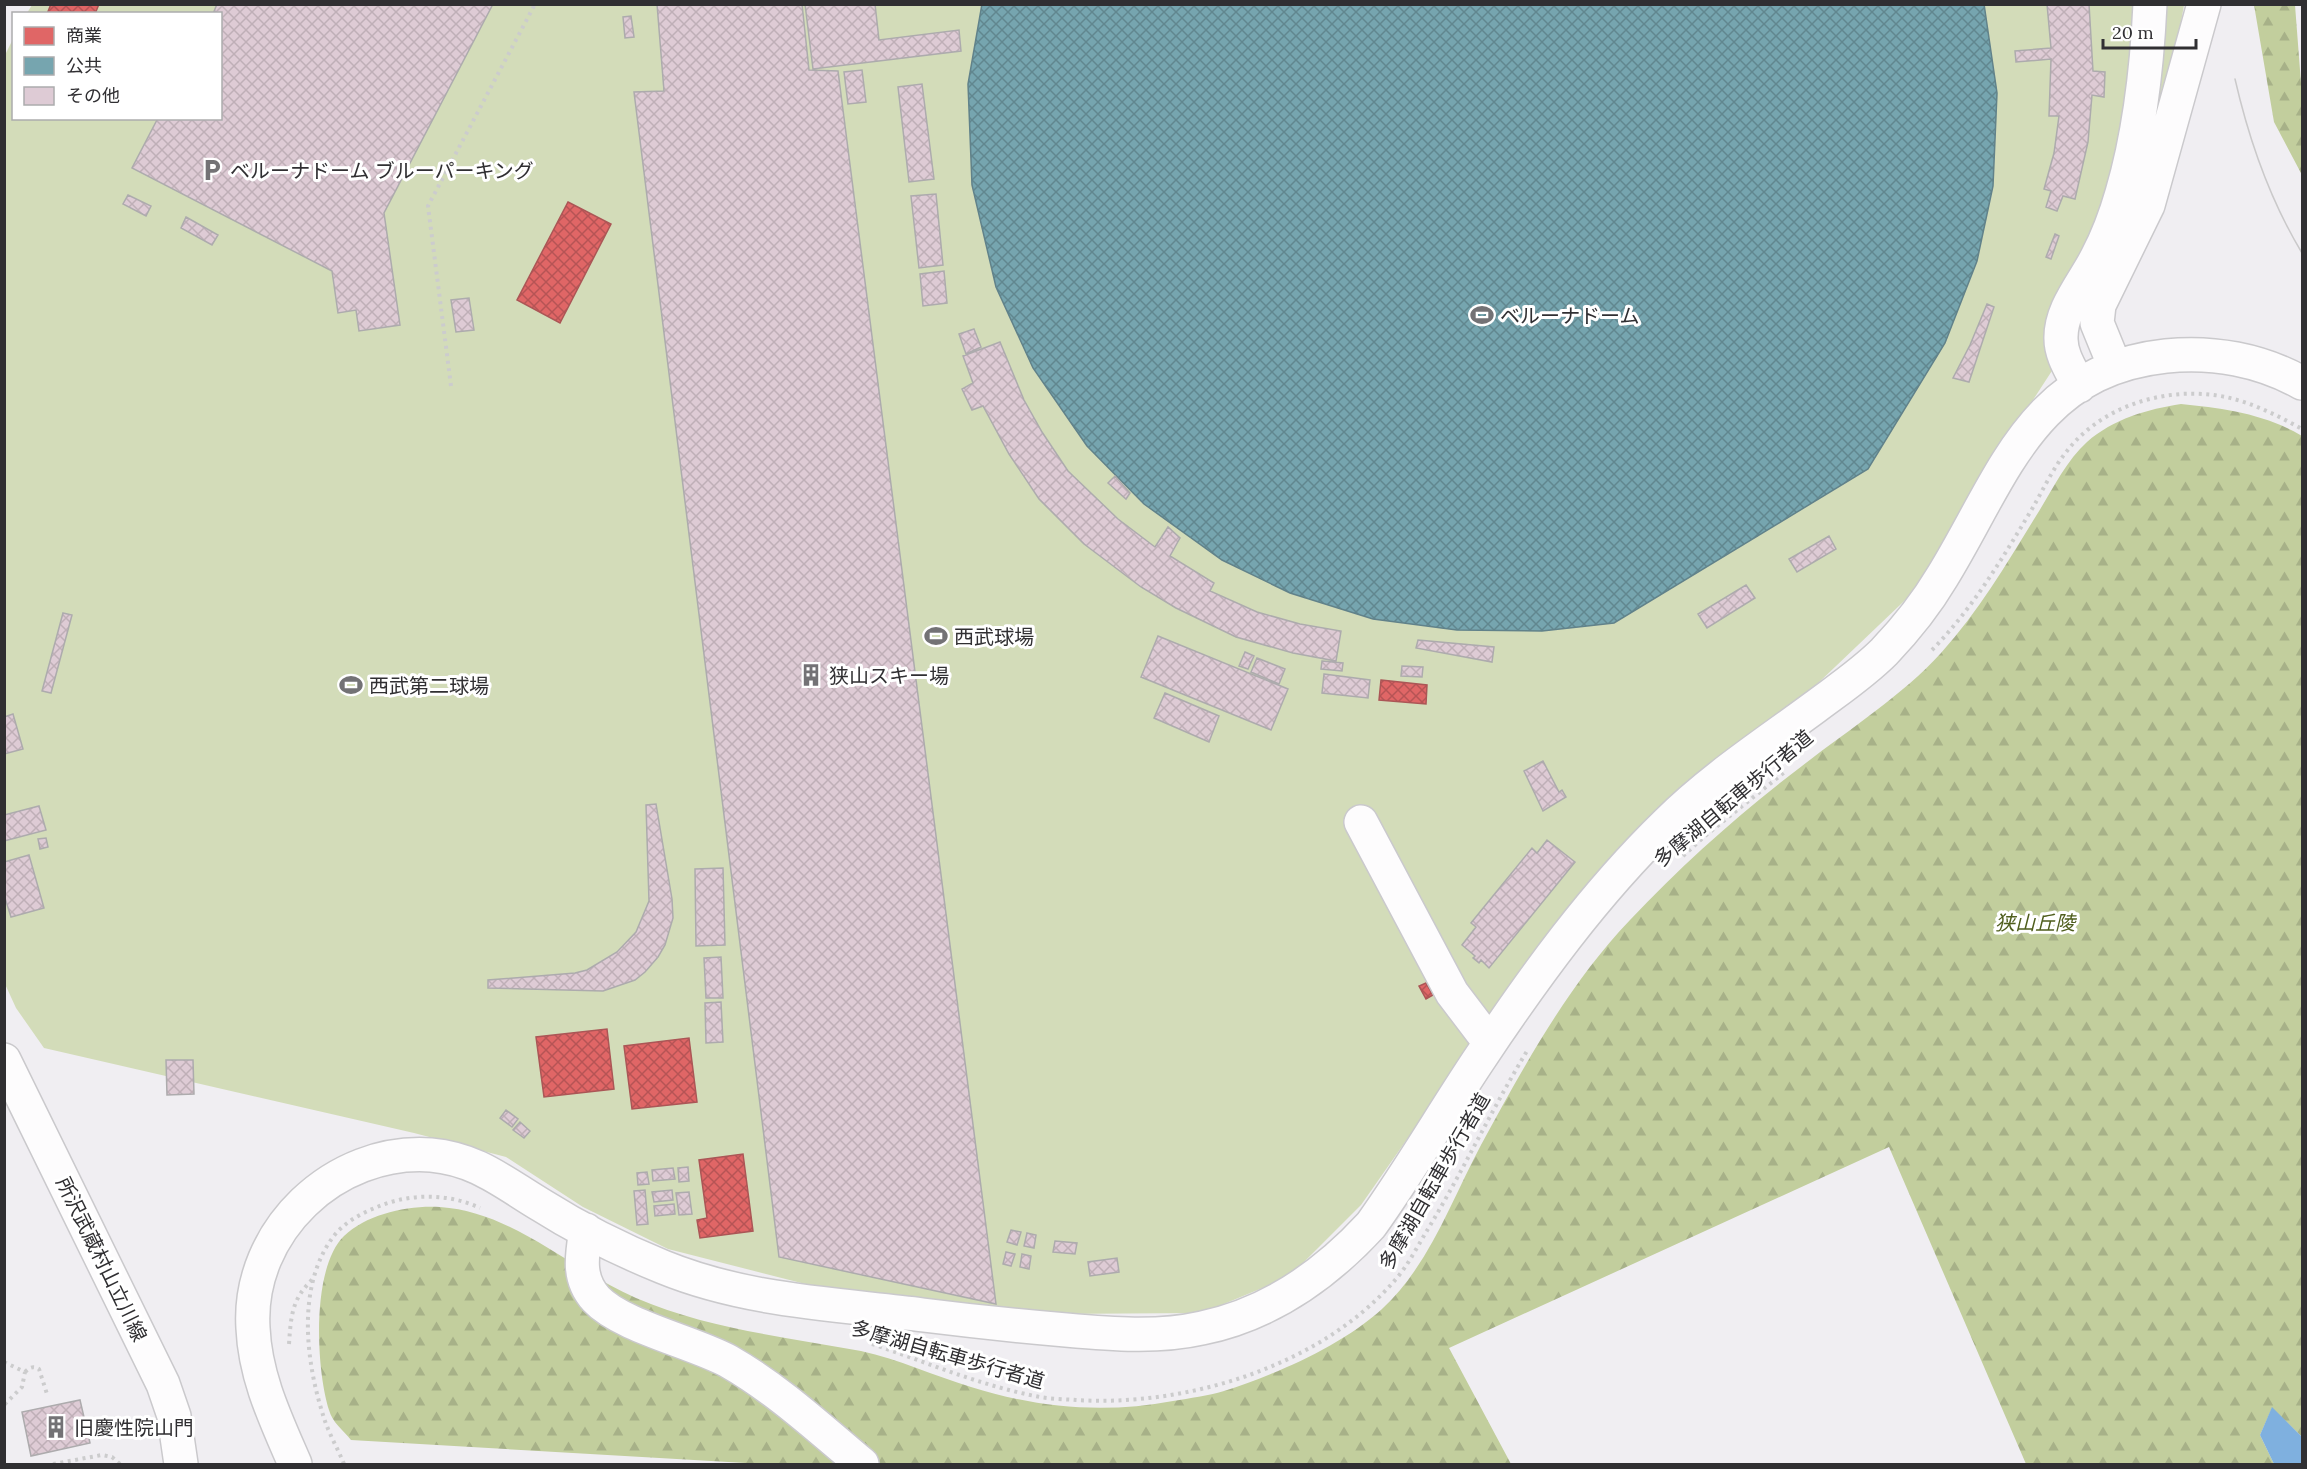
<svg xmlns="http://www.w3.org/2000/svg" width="2307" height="1469" font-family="Lora,'Noto Sans JP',serif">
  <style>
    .forest { fill: url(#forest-firs) }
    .pitch { fill: #d3dcb9 }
    .water { fill: #7fb0df }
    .shops { fill: url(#shops-cross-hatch); stroke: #ab5656; stroke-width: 1.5 }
    .public { fill: url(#public-cross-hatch); stroke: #61828a; stroke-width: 1.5 }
    .building { fill: url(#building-cross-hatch); stroke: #adabad; stroke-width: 1.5 }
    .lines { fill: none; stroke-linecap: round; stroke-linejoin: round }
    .minor-casing { stroke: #cac9cc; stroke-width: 36 }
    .major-casing { stroke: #cac9cc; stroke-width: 36 }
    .path { stroke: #cccccd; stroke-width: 4; stroke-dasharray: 3 4.5; stroke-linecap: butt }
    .minor { stroke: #fdfcfd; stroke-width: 33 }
    .major { stroke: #fdfcfd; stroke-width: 33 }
    .tram { stroke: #cac9ca; stroke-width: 1.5 }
    .labels { text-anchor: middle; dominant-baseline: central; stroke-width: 6; stroke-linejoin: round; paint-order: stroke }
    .poi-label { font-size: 20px; fill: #302f32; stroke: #fff; text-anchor: start }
    .street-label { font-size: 20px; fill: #302f32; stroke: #fff }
    .park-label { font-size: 20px; font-style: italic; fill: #4f5e1d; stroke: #fff }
  </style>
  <defs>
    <pattern id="forest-firs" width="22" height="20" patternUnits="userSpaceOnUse" patternTransform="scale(1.5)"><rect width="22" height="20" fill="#c2ce9d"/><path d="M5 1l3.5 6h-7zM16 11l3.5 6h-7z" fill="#a7b188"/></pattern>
    <pattern id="shops-cross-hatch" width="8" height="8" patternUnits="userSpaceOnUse" patternTransform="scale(1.5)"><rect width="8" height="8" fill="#e06666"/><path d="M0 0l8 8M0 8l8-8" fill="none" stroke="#b65455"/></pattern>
    <pattern id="public-cross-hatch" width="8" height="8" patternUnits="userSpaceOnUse" patternTransform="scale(1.5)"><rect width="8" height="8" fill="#76a5af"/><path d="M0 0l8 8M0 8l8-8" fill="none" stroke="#61878f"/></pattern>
    <pattern id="building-cross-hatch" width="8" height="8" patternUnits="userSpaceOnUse" patternTransform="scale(1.5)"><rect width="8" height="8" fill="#decbd5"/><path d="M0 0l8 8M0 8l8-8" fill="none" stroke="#bfafb7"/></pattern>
  </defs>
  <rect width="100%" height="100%" fill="#f0eef2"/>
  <path class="forest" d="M 2254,5 L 2295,5 L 2302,96 L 2302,175 L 2274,122 Z
    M 2181,404 C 2222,408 2266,414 2302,436 L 2302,1437 L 2272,1408 L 2260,1435 L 2274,1464 L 2026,1464 L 1889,1147 L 1449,1348 L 1511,1464 L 763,1464 L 351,1440 C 343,1430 332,1422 329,1410 C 316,1369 311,1268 344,1236 C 367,1214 408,1205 440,1207 C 514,1212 571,1270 636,1298 C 708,1329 786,1337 861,1351 C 899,1359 934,1376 971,1387 C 1038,1408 1104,1414 1173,1401 C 1190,1398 1208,1396 1224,1391 C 1277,1374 1341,1346 1382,1309 C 1429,1266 1452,1199 1481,1145 C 1524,1066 1568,985 1630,920 C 1683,864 1740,813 1802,766 C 1848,730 1902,696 1941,653 C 1979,611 2007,563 2036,516 C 2052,491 2065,462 2087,442 C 2113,419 2148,409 2181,404 Z"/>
  <path class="pitch" d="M 32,5 L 2184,5 L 2166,108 L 2085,320 L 2007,440 L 1921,585 L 1814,687 L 1508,995 L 1361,1205 L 1289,1277 L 1202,1313 L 1050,1314 L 825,1289 L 668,1249 L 583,1207 L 506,1157 L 414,1133 L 44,1048 L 16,1008 L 5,984 L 5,55 L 13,39 L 14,118 L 220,118 L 220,14 L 27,13 Z"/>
  <path class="water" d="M 2272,1407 L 2302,1437 L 2302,1464 L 2274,1464 L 2260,1435 Z"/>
  <path class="shops" d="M 51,4 L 99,4 L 95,14 L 47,14 Z
    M 568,202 L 611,224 L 560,323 L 517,300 Z
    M 1381,680 L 1427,685 L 1426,704 L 1379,700 Z
    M 1426,983 L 1433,995 L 1426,999 L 1419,986 Z
    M 607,1029 L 614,1089 L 544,1097 L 536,1037 Z
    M 689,1038 L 697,1102 L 632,1109 L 624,1046 Z
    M 743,1154 L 753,1231 L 700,1238 L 697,1220 L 707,1218 L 699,1160 Z"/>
  <path class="public" d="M 982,4 L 1984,4 L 1997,93 L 1993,186 L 1977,261 L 1945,343 L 1868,469 L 1614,623 L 1542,631 L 1457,630 L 1373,619 L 1290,593 L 1222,560 L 1144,504 L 1087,446 L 1033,368 L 996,287 L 972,185 L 968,84 Z"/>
  <path class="building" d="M 217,4 L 493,4 L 384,213 L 400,325 L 359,331 L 356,310 L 338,313 L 332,271 L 132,168 L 158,118 L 220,118 L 220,14 L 213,14 Z
    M 657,4 L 802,4 L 809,70 L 838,71 L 996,1304 L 779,1257 L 634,92 L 664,91 Z
    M 805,4 L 875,4 L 879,40 L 959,30 L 961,51 L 813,69 Z
    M 2047,4 L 2089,4 L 2093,71 L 2105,72 L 2104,97 L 2092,95 L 2088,142 L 2075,199 L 2063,196 L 2057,211 L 2046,207 L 2051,191 L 2044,189 L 2054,153 L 2059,116 L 2049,116 L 2051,59 L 2016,62 L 2015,51 L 2051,48 Z
    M 631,16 L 634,37 L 625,38 L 623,17 Z
    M 862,70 L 866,102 L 848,104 L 844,72 Z
    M 922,84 L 934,179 L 909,182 L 898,87 Z
    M 936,194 L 943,265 L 919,268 L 911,196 Z
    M 128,195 L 151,206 L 146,216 L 123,204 Z
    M 186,217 L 218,235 L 212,245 L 181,228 Z
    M 2055,234 L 2059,236 L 2051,259 L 2046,257 Z
    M 944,271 L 947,303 L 923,306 L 920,274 Z
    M 469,298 L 474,330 L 456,332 L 451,300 Z
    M 1987,304 L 1994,307 L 1969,382 L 1953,378 L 1970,345 Z
    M 974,329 L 981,347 L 966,354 L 959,334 Z
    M 1000,342 L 1024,400 L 1042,432 L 1068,471 L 1118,519 L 1155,547 L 1168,527 L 1180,538 L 1170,556 L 1214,583 L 1210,591 L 1257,612 L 1300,624 L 1341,631 L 1336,661 L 1293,653 L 1236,637 L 1176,608 L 1141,587 L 1084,544 L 1039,499 L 1009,454 L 983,406 L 972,410 L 962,389 L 973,383 L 963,356 Z
    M 1115,476 L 1130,493 L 1126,499 L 1108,483 Z
    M 1829,536 L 1836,549 L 1797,572 L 1789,559 Z
    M 1746,585 L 1755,598 L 1707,628 L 1698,614 Z
    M 63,613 L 72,615 L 51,693 L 42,691 Z
    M 1158,636 L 1288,689 L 1271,730 L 1141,677 Z
    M 1418,640 L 1494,647 L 1492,662 L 1416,648 Z
    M 1245,652 L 1254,656 L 1248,669 L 1239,666 Z
    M 1257,658 L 1285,669 L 1279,684 L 1251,672 Z
    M 1322,661 L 1343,663 L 1342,671 L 1321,669 Z
    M 1402,666 L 1423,667 L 1422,677 L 1401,676 Z
    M 1324,674 L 1370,680 L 1368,698 L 1322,693 Z
    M 1165,693 L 1219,716 L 1209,742 L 1154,718 Z
    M 13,714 L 23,749 L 4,754 L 4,717 Z
    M 1543,761 L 1559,792 L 1562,790 L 1566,797 L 1543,811 L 1524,771 Z
    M 656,804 L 672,899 L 673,918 L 665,945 L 658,957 L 645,972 L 635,980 L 603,991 L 488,988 L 488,980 L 575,973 L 587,970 L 617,952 L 636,932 L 649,901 L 646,805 Z
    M 39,806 L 46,830 L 4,841 L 4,815 Z
    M 46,838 L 48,847 L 40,849 L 38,839 Z
    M 1547,840 L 1575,862 L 1489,968 L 1481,960 L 1479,963 L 1473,958 L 1475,956 L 1462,945 L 1476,927 L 1471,923 L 1532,848 L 1537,853 Z
    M 29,855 L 44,908 L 11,917 L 4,895 L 4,862 Z
    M 723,868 L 725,945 L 696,946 L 695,869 Z
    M 721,957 L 723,998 L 706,998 L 704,958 Z
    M 721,1002 L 723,1042 L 706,1043 L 705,1003 Z
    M 166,1060 L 193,1060 L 194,1094 L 167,1095 Z
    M 506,1110 L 518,1119 L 512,1127 L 500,1118 Z
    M 520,1122 L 530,1131 L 524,1138 L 513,1130 Z
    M 688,1167 L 689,1181 L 679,1182 L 678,1168 Z
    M 673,1168 L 675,1179 L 653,1181 L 652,1170 Z
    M 647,1172 L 649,1184 L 638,1185 L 637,1173 Z
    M 645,1190 L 648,1224 L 637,1225 L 634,1191 Z
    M 672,1190 L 673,1200 L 654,1202 L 652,1192 Z
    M 689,1192 L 692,1214 L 679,1215 L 676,1193 Z
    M 674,1204 L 675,1214 L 655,1216 L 654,1206 Z
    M 1011,1230 L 1021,1232 L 1017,1245 L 1007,1242 Z
    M 1027,1233 L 1036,1235 L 1034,1248 L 1024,1246 Z
    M 1055,1241 L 1077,1243 L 1075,1254 L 1053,1252 Z
    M 1006,1252 L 1015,1254 L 1011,1266 L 1003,1264 Z
    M 1022,1254 L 1031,1256 L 1029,1269 L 1020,1267 Z
    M 1117,1258 L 1119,1272 L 1090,1276 L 1088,1262 Z
    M 80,1400 L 90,1443 L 31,1456 L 22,1412 Z"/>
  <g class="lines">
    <g class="minor-casing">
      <path id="minor" d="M 2115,367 L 2097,323 L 2099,305 L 2148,205 L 2204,4
        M 2079,386 C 2072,371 2061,356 2061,339 C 2060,309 2084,283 2097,257 C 2107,238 2116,214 2122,193 C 2140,132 2147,68 2150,4
        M 1361,822 L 1452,993 L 1490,1043
        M 586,1230 C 582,1255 577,1278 596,1299 C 621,1326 693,1342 728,1361 C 777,1389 819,1428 862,1464
        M 295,1464 C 276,1420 255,1377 253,1328 C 247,1231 335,1148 431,1155 C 477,1159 504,1183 541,1205 C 579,1229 621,1250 663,1267 C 746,1301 835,1304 923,1315 C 971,1321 1019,1326 1066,1330 C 1111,1334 1158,1338 1202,1328 C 1270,1314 1325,1275 1371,1225 C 1409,1172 1442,1115 1478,1061 C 1534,977 1594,894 1667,823 C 1711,779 1765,744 1815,707 C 1839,689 1863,673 1884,652 C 1905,630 1926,604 1942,577 C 2002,480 2031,370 2166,356 C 2213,351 2261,360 2302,383"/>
    </g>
    <g class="major-casing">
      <path id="major" d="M 4,1060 L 163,1384 L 174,1416 L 181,1464"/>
    </g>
    <path class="path" d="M 451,386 L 428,206 L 535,4
      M 1932,650 C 1973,608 2002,559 2032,509 C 2043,490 2053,468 2067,451 C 2100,408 2160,388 2214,395 C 2245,399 2275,414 2302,429
      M 1683,856 L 1705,836 L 1786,771
      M 289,1344 C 291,1315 292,1298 314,1278
      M 872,1344 C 926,1362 979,1385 1035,1396 C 1048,1399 1063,1399 1076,1400 C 1187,1407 1322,1366 1396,1279 C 1409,1264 1418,1245 1428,1229 C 1463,1171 1492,1109 1527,1051
      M 4,1362 L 25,1372 L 22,1387 L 4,1405
      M 25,1372 C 30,1367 33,1366 39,1369 L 47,1394
      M 53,1464 L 102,1455 L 112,1457 L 120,1464
      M 344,1464 C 338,1449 329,1434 324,1418 C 306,1363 296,1287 333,1237 C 345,1221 364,1212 382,1205 C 414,1193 450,1194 480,1208"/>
    <use href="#minor" class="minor"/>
    <use href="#major" class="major"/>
    <path class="tram" d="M 2235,79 C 2249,140 2270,200 2302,253"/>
  </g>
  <defs>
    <g id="parking-bare" transform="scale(1.8)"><path d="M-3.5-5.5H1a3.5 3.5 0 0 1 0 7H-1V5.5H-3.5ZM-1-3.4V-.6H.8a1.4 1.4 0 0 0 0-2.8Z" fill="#737275" stroke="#fff" stroke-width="2.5" paint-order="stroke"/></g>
    <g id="stadium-bare" transform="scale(1.8)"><path d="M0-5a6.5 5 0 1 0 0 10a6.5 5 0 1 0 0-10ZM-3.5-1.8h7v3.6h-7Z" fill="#737275" stroke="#fff" stroke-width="2.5" paint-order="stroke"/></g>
    <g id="building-bare" transform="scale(1.8)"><path d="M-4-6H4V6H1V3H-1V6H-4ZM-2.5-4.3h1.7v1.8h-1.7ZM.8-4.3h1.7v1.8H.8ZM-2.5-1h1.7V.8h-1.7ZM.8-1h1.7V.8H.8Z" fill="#737275" stroke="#fff" stroke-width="2.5" paint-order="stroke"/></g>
  </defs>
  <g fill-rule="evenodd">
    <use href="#parking-bare" x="212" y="170"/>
    <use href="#stadium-bare" x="1482" y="315"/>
    <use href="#stadium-bare" x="936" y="636"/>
    <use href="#building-bare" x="811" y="675"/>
    <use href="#stadium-bare" x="351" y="685"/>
    <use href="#building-bare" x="56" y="1427"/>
  </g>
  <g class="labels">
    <g class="poi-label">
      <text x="230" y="170">ベルーナドーム ブルーパーキング</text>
      <text x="1500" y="315">ベルーナドーム</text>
      <text x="954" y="636">西武球場</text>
      <text x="829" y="675">狭山スキー場</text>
      <text x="369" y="685">西武第二球場</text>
      <text x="74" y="1427">旧慶性院山門</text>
    </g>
    <g class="street-label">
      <text transform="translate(1733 798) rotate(-40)">多摩湖自転車歩行者道</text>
      <text transform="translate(1434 1181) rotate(-60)">多摩湖自転車歩行者道</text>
      <text transform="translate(102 1259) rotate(64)">所沢武蔵村山立川線</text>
      <text transform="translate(948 1354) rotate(16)">多摩湖自転車歩行者道</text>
    </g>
    <g class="park-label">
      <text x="2035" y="922">狭山丘陵</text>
    </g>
  </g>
  <rect width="2307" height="1469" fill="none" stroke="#302f32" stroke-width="12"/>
  <rect x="12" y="12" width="210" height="108" fill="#ffffff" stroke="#acacad" stroke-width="1.5"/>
  <rect x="24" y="27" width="30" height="18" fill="#e06666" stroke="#acacad" stroke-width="1.5"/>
  <text x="66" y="42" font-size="18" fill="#302f32">商業</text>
  <rect x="24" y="57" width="30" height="18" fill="#76a5af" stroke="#acacad" stroke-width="1.5"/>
  <text x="66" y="72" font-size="18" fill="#302f32">公共</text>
  <rect x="24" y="87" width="30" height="18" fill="#decbd5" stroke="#acacad" stroke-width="1.5"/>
  <text x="66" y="102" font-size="18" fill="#302f32">その他</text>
  <path d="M2103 39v9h93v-9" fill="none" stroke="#302f32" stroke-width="3"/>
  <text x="2112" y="39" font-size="18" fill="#302f32" stroke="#ffffff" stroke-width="4.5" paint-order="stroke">20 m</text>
</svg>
